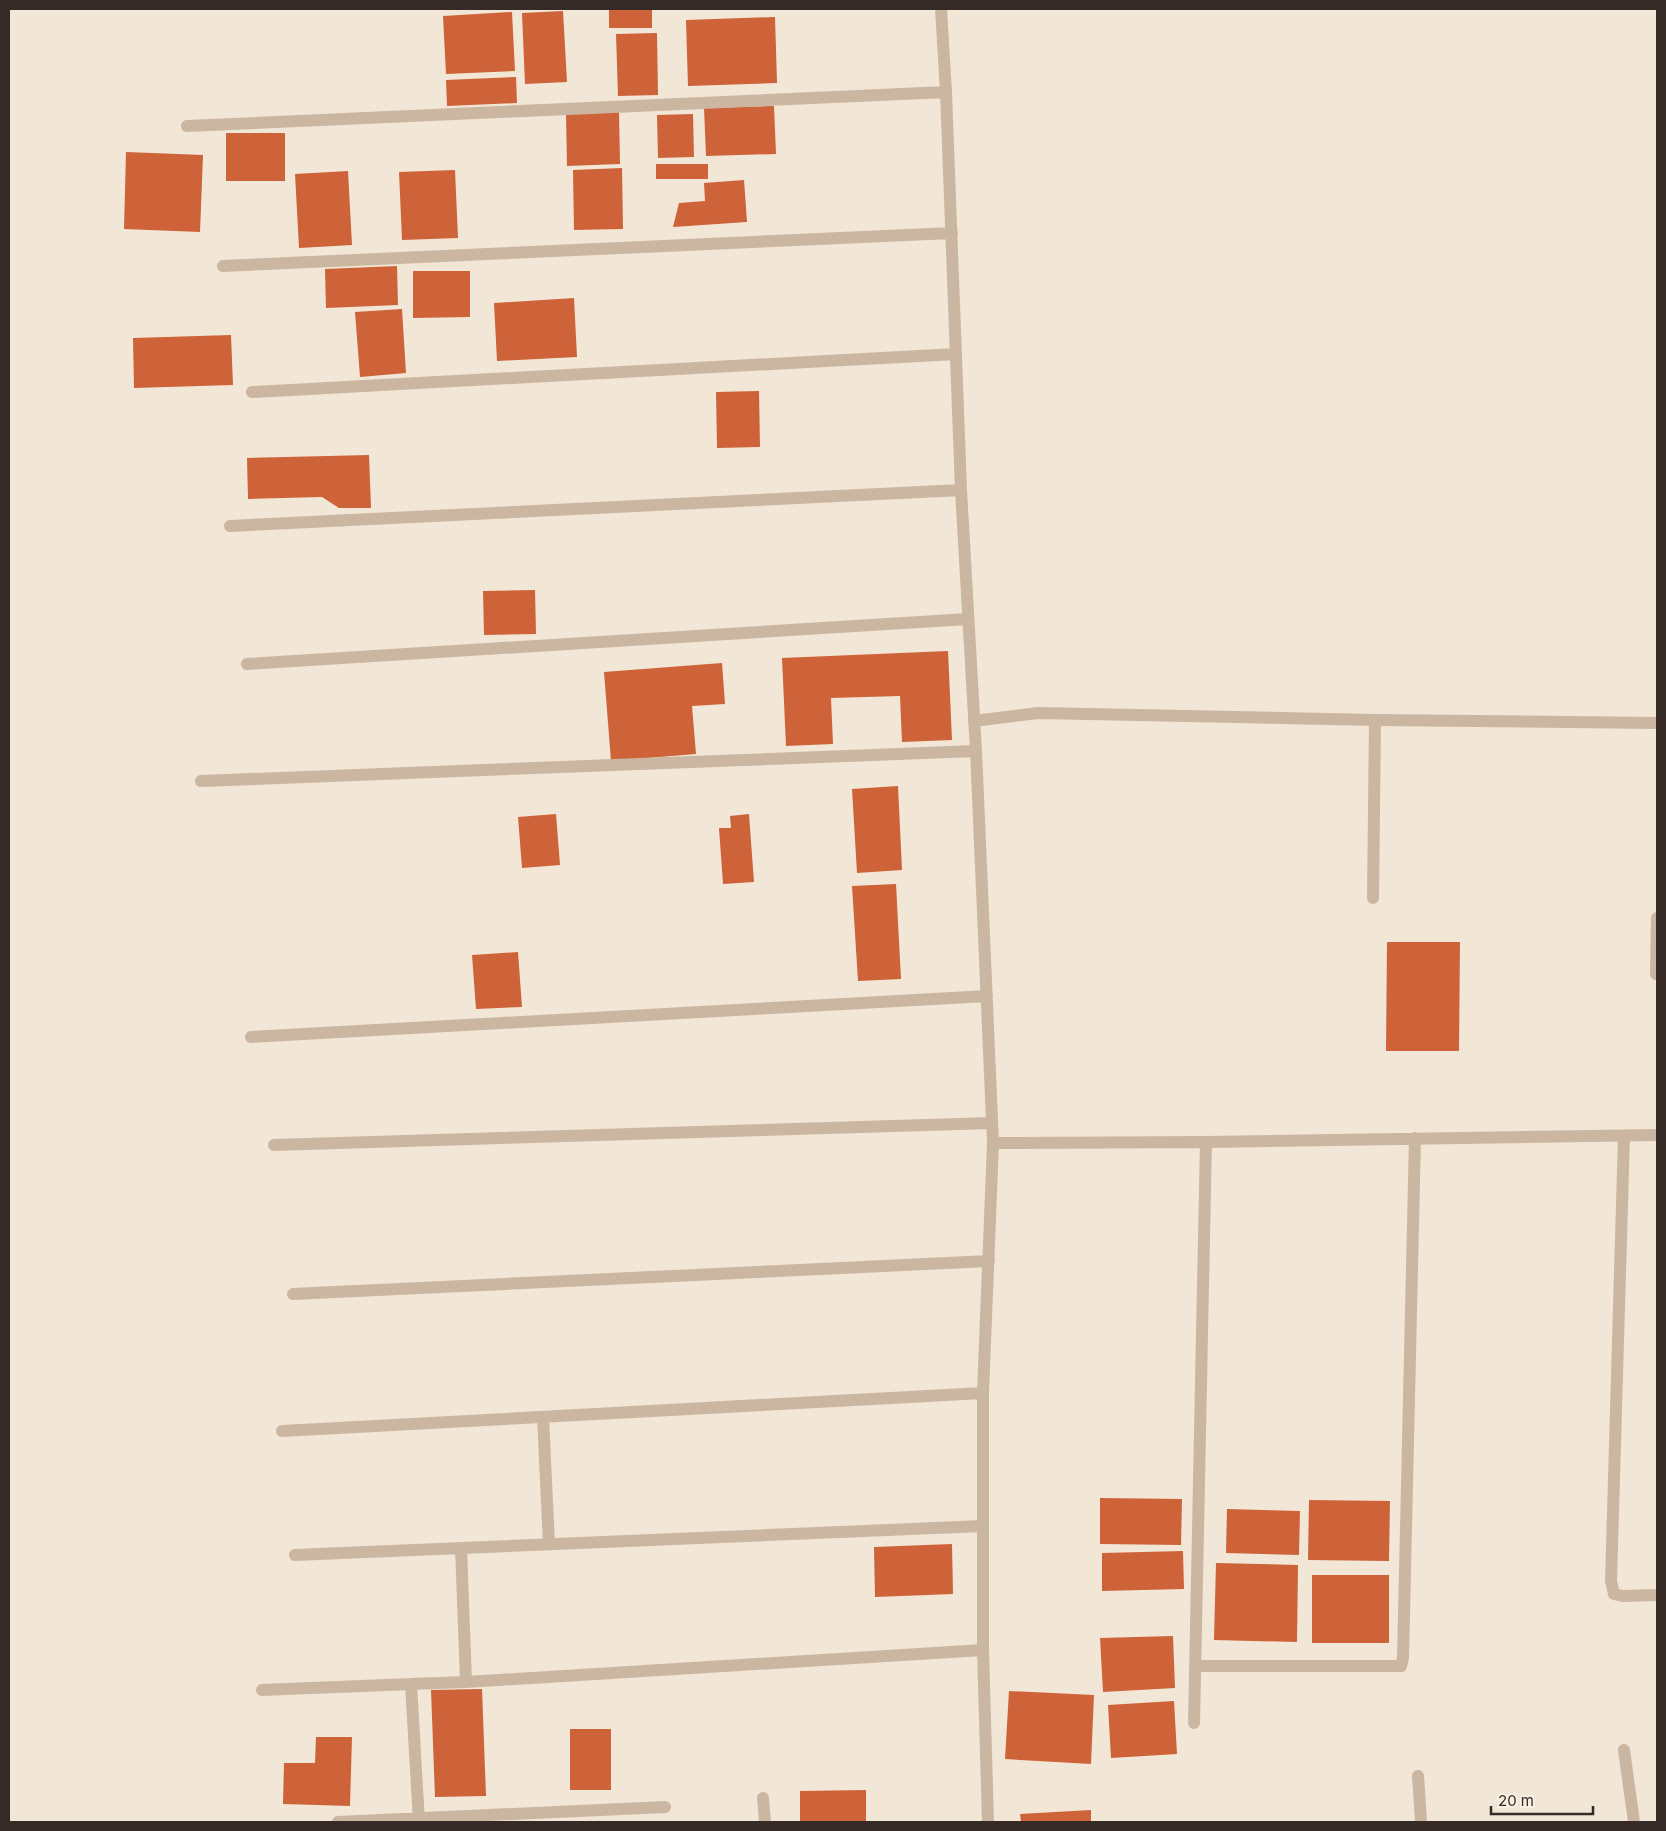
<svg xmlns="http://www.w3.org/2000/svg" width="1666" height="1831" font-family="Inter,sans-serif">
  <style>
    .building { fill: #ce6238 }
    .lines { fill: none; stroke-linecap: round; stroke-linejoin: round }
    .lane { stroke: #cbb6a2; stroke-width: 12 }
    .street { stroke: #cbb6a2; stroke-width: 12 }
  </style>
  <rect width="100%" height="100%" fill="#f2e6d6"/>
  <path class="building" d="M 609,9 L 652,9 L 652,28 L 609,28 Z
    M 563,11 L 567,82 L 525,84 L 522,13 Z
    M 512,12 L 515,71 L 446,74 L 443,16 Z
    M 775,17 L 777,83 L 688,86 L 686,20 Z
    M 657,33 L 658,95 L 618,96 L 616,34 Z
    M 516,77 L 517,103 L 447,106 L 446,80 Z
    M 774,106 L 776,154 L 706,156 L 704,108 Z
    M 619,112 L 620,164 L 567,166 L 566,114 Z
    M 693,114 L 694,157 L 658,158 L 657,115 Z
    M 226,133 L 285,133 L 285,181 L 226,181 Z
    M 126,152 L 203,155 L 200,232 L 124,229 Z
    M 656,164 L 708,164 L 708,179 L 656,179 Z
    M 622,168 L 623,229 L 574,230 L 573,170 Z
    M 455,170 L 458,238 L 402,240 L 399,172 Z
    M 348,171 L 352,245 L 299,248 L 295,174 Z
    M 744,180 L 747,222 L 673,227 L 679,203 L 705,201 L 704,183 Z
    M 397,266 L 398,305 L 326,308 L 325,269 Z
    M 413,271 L 470,271 L 470,317 L 413,318 Z
    M 574,298 L 577,357 L 497,361 L 494,303 Z
    M 402,309 L 406,373 L 360,377 L 355,312 Z
    M 231,335 L 233,385 L 134,388 L 133,338 Z
    M 759,391 L 760,447 L 717,448 L 716,392 Z
    M 369,455 L 371,508 L 339,508 L 322,497 L 248,499 L 247,458 Z
    M 535,590 L 536,634 L 484,635 L 483,591 Z
    M 948,651 L 952,740 L 902,742 L 900,696 L 831,698 L 833,744 L 786,746 L 782,658 Z
    M 722,663 L 725,704 L 692,706 L 696,754 L 611,761 L 604,672 Z
    M 898,786 L 902,870 L 857,873 L 852,789 Z
    M 556,814 L 560,865 L 522,868 L 518,817 Z
    M 749,814 L 754,882 L 723,884 L 719,828 L 731,828 L 730,816 Z
    M 896,884 L 901,979 L 858,981 L 852,886 Z
    M 1387,942 L 1460,942 L 1459,1051 L 1386,1051 Z
    M 518,952 L 522,1007 L 476,1009 L 472,955 Z
    M 1100,1498 L 1182,1499 L 1181,1545 L 1100,1544 Z
    M 1309,1500 L 1390,1501 L 1389,1561 L 1308,1560 Z
    M 1227,1509 L 1300,1511 L 1299,1555 L 1226,1553 Z
    M 952,1544 L 953,1594 L 875,1597 L 874,1547 Z
    M 1183,1551 L 1184,1589 L 1102,1591 L 1102,1553 Z
    M 1216,1563 L 1298,1565 L 1297,1642 L 1214,1640 Z
    M 1312,1575 L 1389,1575 L 1389,1643 L 1312,1643 Z
    M 1173,1636 L 1175,1688 L 1103,1692 L 1100,1638 Z
    M 482,1689 L 486,1796 L 435,1797 L 431,1690 Z
    M 1009,1691 L 1094,1695 L 1091,1764 L 1005,1759 Z
    M 1174,1701 L 1177,1754 L 1111,1758 L 1108,1705 Z
    M 570,1729 L 611,1729 L 611,1790 L 570,1790 Z
    M 316,1737 L 352,1737 L 350,1806 L 283,1804 L 284,1763 L 315,1763 Z
    M 866,1790 L 866,1822 L 800,1822 L 800,1791 Z
    M 1091,1810 L 1091,1822 L 1021,1822 L 1020,1814 Z"/>
  <g class="lines">
    <path class="lane" d="M 1373,898 L 1375,720
      M 1656,974 L 1657,918"/>
    <path class="street" d="M 941,9 L 946,92 L 961,490 L 976,751 L 993,1143 L 983,1393 L 983,1650 L 988,1822
      M 187,126 L 946,92
      M 223,266 L 952,233
      M 252,392 L 956,354
      M 230,526 L 961,490
      M 247,664 L 968,619
      M 974,721 L 1038,713 L 1375,720 L 1657,723
      M 201,781 L 976,751
      M 251,1037 L 987,996
      M 1624,1136 L 1611,1581 L 1614,1594 L 1623,1596 L 1657,1595
      M 993,1143 L 1206,1142 L 1657,1135
      M 274,1145 L 992,1123
      M 293,1294 L 989,1261
      M 543,1417 L 549,1544
      M 282,1431 L 983,1393
      M 461,1548 L 466,1682
      M 295,1555 L 983,1526
      M 1195,1666 L 1401,1666 L 1403,1658 L 1415,1138
      M 262,1690 L 411,1684
      M 1194,1723 L 1206,1142
      M 1624,1750 L 1634,1822
      M 1418,1776 L 1421,1822
      M 763,1798 L 765,1822
      M 338,1822 L 665,1807
      M 419,1822 L 411,1684 L 466,1682 L 983,1650"/>
  </g>
  <rect width="1666" height="1831" fill="none" stroke="#352a25" stroke-width="20"/>
  <path d="M1491 1806v8h102v-8" fill="none" stroke="#352a25" stroke-width="2.5"/>
  <text x="1498" y="1806" font-size="15" fill="#352a25" stroke="#faf0e2" stroke-width="4" paint-order="stroke">20 m</text>
</svg>
